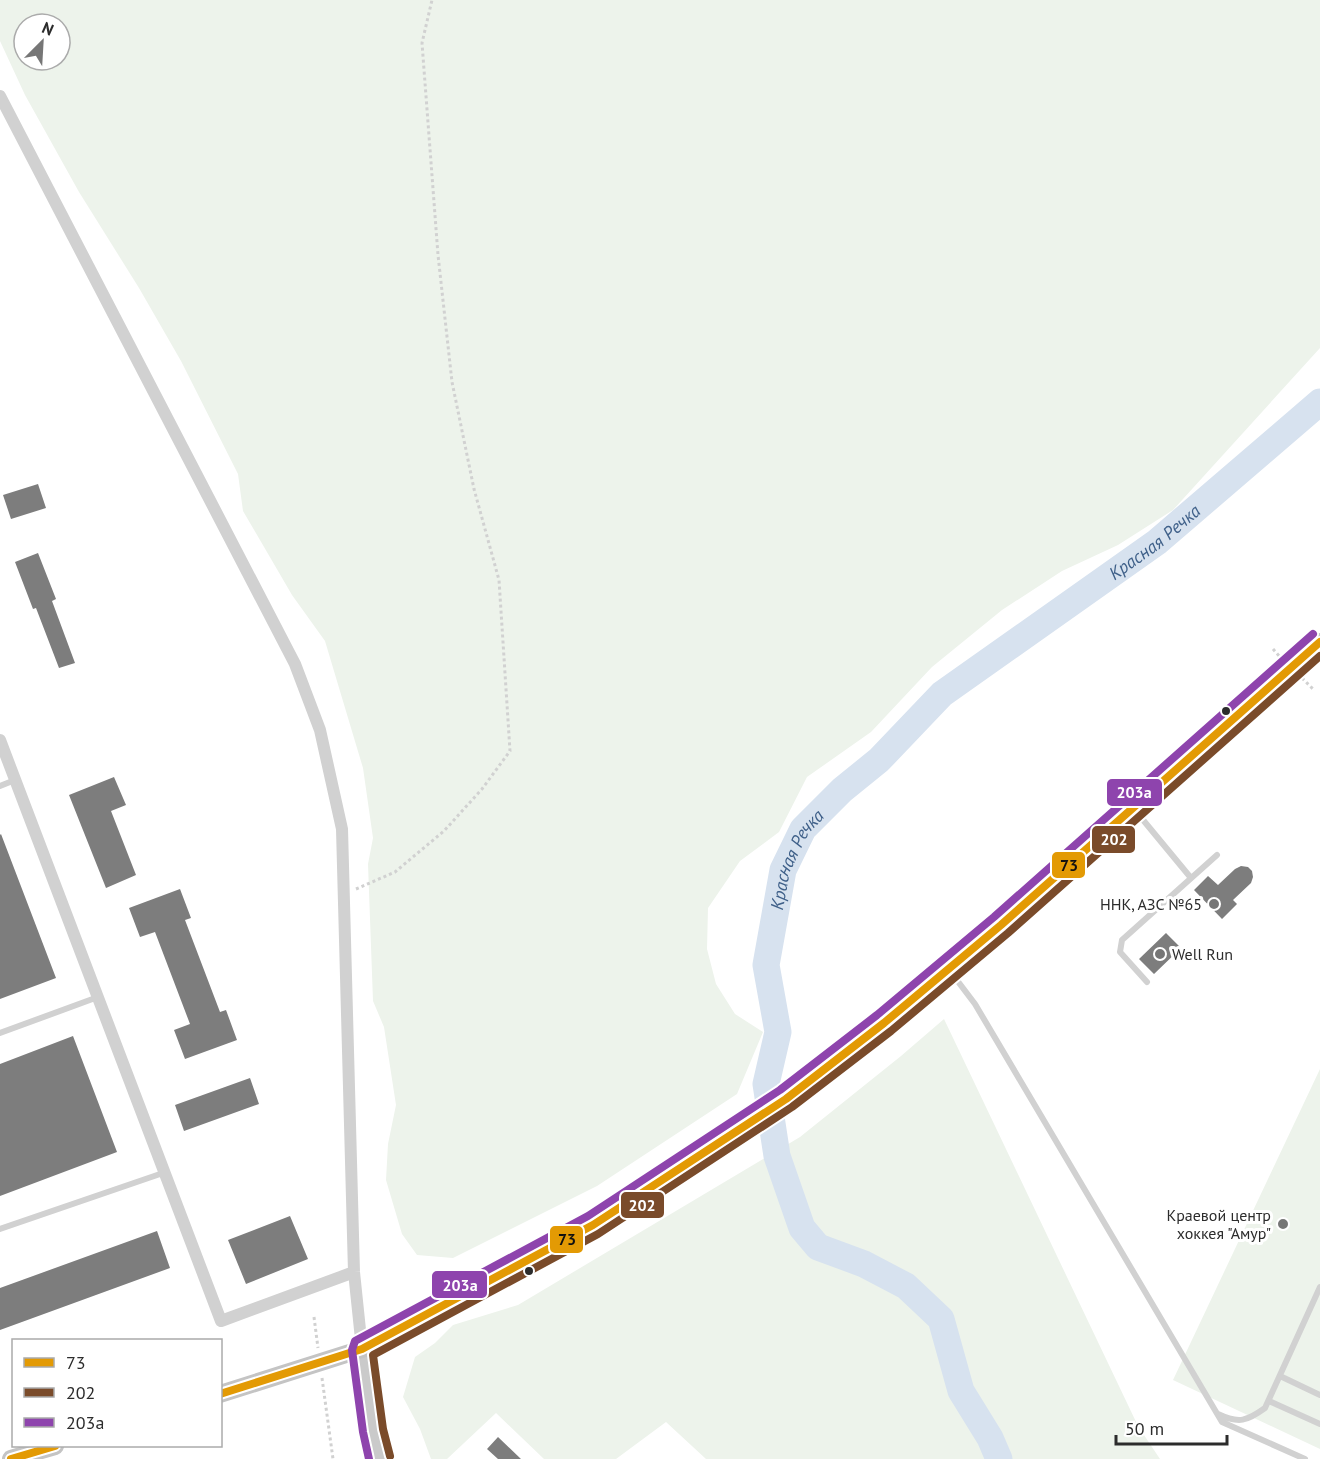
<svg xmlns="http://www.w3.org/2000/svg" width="1320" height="1459" font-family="'PT Sans',sans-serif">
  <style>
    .green { fill: #edf3eb; fill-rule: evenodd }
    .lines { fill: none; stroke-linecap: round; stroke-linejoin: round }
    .river { stroke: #d7e2ef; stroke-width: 27 }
    .building { fill: #7d7d7d }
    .path { stroke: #d1d1d1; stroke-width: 3; stroke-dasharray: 3 3; stroke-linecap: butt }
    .lane { stroke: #d1d1d1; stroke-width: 6 }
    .street { stroke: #d1d1d1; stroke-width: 12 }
    .secondary { stroke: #cacaca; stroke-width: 16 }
    .primary { stroke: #c4c4c4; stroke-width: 18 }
    .bus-1-casing { stroke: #fff; stroke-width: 12 }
    .bus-2-casing { stroke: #fff; stroke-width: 12 }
    .bus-3-casing { stroke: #fff; stroke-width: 12 }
    .bus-1 { stroke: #e39a04; stroke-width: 8 }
    .bus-2 { stroke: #7a4b2a; stroke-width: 8 }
    .bus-3 { stroke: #8e44ad; stroke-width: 8 }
    .bus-dot { fill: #2c2c2c; stroke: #fff; stroke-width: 2 }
    .poi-dot { fill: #767676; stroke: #fff; stroke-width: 2 }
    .labels { text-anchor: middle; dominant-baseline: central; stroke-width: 6; stroke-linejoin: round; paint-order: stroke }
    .poi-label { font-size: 16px; fill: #2c2c2c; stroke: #fff; text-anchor: end }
    .water-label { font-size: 18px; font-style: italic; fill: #3f6089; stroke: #fff }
    .line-badge { stroke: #fff; stroke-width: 2 }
    .badge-label { font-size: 16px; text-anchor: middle; font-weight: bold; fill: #fff }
    .pale-badge-label { font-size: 16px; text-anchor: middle; font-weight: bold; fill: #111 }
  </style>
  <rect width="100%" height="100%" fill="#fff"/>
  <path class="green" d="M 0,0 L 1320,0 L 1320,348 L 1173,510 L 1118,545 L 1062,571 L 1002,610 L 932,667 L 871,732 L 807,777 L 779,832 L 740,861 L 708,908 L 707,949 L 716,984 L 735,1014 L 763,1032 L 737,1094 L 597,1186 L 453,1258 L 417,1255 L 402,1234 L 386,1180 L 388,1144 L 396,1105 L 384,1027 L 373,1001 L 368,864 L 373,838 L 363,768 L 325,641 L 292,595 L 243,511 L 238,474 L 181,361 L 139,288 L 79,192 L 25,95 L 0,41 ZM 24,24 L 60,24 L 60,60 L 24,60 Z
    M 944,1019 L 1138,1426 L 1160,1459 L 706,1459 L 666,1422 L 616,1459 L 544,1459 L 496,1413 L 447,1459 L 431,1459 L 420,1429 L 403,1397 L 415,1357 L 435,1343 L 453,1325 L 518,1305 L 800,1137 L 901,1056 Z
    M 1320,1069 L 1320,1449 L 1173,1380 Z"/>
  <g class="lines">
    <path class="river" id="s1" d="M 999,1459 L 990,1438 L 961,1391 L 941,1319 L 906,1286 L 864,1264 L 818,1247 L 802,1228 L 777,1156 L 766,1084 L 778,1032 L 766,965 L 783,870 L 803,829 L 842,790 L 879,760 L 942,694 L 1157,542 L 1320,402"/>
  </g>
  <path class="building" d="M 38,484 L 46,508 L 11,519 L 3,495 Z
    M 38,553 L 56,599 L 52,601 L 75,663 L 59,668 L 36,608 L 33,609 L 15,562 Z
    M 114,777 L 126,805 L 111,811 L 136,875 L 106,888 L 69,795 Z
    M 1,834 L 56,978 L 0,999 L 0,835 Z
    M 1241,866 L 1248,867 L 1252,871 L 1253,877 L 1251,883 L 1233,900 L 1237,904 L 1222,919 L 1194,890 L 1208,876 L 1218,885 L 1235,869 Z
    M 180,889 L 191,918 L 185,920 L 220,1012 L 226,1010 L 237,1040 L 185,1059 L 174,1030 L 190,1024 L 155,932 L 140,937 L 129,908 Z
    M 1166,933 L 1181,948 L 1154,974 L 1139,959 Z
    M 73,1036 L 117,1152 L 0,1196 L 0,1064 Z
    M 250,1078 L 259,1104 L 184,1131 L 175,1105 Z
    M 290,1216 L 308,1259 L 246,1284 L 228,1240 Z
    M 157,1231 L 170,1268 L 0,1330 L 0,1288 Z
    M 498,1437 L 521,1459 L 498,1459 L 487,1449 Z"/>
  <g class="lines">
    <path class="path" d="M 1273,649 L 1280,657
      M 1302,678 L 1314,690
      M 356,889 L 395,872 L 444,831 L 482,789 L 510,751 L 499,580 L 474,489 L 452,382 L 438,255 L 422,43 L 432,0
      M 314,1317 L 318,1348
      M 322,1378 L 333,1459"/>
    <path class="lane" d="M 0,786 L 15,780
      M 1134,809 L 1191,878
      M 950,971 L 975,1004 L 1222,1422 L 1305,1459
      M 1147,982 L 1120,952 L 1122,940 L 1217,855
      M 0,1033 L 98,997
      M 0,1229 L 163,1173
      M 1280,1376 L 1320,1395
      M 1269,1401 L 1320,1424
      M 1218,1414 C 1239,1424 1247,1421 1265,1408 L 1320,1287"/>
    <path class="street" d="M 0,96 L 295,664 L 320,730 L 342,829 L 354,1272 L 362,1349
      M 0,740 L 221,1321 L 354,1272"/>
    <path class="secondary" d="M 362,1349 L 373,1431 L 380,1459"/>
    <path class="primary" d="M 220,1394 L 362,1349 L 593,1225 L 786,1099 L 884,1023 L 1001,925 L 1320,642
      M 11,1459 L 55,1446"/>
    <g class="bus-1-casing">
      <path id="bus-1" d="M 220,1394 L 362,1349 L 593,1225 L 786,1099 L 884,1023 L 1001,925 L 1320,642
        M 11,1459 L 55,1446"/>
    </g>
    <g class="bus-2-casing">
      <path id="bus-2" d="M 390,1456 L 383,1429 L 373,1355 L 598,1234 L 792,1107 L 891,1031 L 1008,933 L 1320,656"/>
    </g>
    <g class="bus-3-casing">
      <path id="bus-3" d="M 369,1459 L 363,1432 L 352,1350 L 355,1341 L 588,1216 L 780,1090 L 877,1015 L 994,917 L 1313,634"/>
    </g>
    <use href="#bus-1" class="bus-1"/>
    <use href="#bus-2" class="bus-2"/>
    <use href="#bus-3" class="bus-3"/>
  </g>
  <g class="bus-dot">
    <circle cx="1226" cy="711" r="5"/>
    <circle cx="529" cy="1271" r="5"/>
  </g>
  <g class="poi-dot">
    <circle cx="1214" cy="904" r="6"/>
    <circle cx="1160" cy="954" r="6"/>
    <circle cx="1283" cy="1224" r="6"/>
  </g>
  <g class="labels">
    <g class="poi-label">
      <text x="1202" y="904">ННК, АЗС №65</text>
      <text x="1172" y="954" text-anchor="start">Well Run</text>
      <text x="1271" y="1215">Краевой центр<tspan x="1271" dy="18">хоккея "Амур"</tspan></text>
    </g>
    <g class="water-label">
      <text stroke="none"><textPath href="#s1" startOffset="1190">Красная Речка</textPath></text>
      <text stroke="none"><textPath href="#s1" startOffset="704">Красная Речка</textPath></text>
    </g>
  </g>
  <g class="line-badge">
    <rect x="1106" y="778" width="57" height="29" rx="6" fill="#8e44ad"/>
    <rect x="1091" y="825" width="45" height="29" rx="6" fill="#7a4b2a"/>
    <rect x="1051" y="851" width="35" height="28" rx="6" fill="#e39a04"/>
    <rect x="620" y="1191" width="45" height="28" rx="6" fill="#7a4b2a"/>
    <rect x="549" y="1225" width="35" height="29" rx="6" fill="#e39a04"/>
    <rect x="431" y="1270" width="57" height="29" rx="6" fill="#8e44ad"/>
  </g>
  <g class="badge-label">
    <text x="1134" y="798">203а</text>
    <text x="1114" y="845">202</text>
    <text x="642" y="1211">202</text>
    <text x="460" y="1291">203а</text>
  </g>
  <g class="pale-badge-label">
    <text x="1069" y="871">73</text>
    <text x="567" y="1245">73</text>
  </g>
  <rect x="12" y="1339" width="210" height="108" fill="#ffffff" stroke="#ababab" stroke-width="1.5"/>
  <rect x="24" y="1358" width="30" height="9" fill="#e39a04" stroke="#ababab" stroke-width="1.5"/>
  <text x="66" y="1369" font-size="18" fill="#2c2c2c">73</text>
  <rect x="24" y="1388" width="30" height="9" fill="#7a4b2a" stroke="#ababab" stroke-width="1.5"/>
  <text x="66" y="1399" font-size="18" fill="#2c2c2c">202</text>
  <rect x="24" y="1418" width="30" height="9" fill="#8e44ad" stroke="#ababab" stroke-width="1.5"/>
  <text x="66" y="1429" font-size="18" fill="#2c2c2c">203а</text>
  <g transform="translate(42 42) rotate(24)"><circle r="28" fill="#ffffff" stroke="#ababab" stroke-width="1.5"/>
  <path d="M0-4.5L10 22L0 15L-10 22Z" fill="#767676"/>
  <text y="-9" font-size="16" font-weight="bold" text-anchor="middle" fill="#2c2c2c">N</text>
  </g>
  <path d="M1116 1435v9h111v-9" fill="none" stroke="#2c2c2c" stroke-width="3"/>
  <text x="1125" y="1435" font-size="18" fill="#2c2c2c" stroke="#ffffff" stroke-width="4.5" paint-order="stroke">50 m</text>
</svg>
